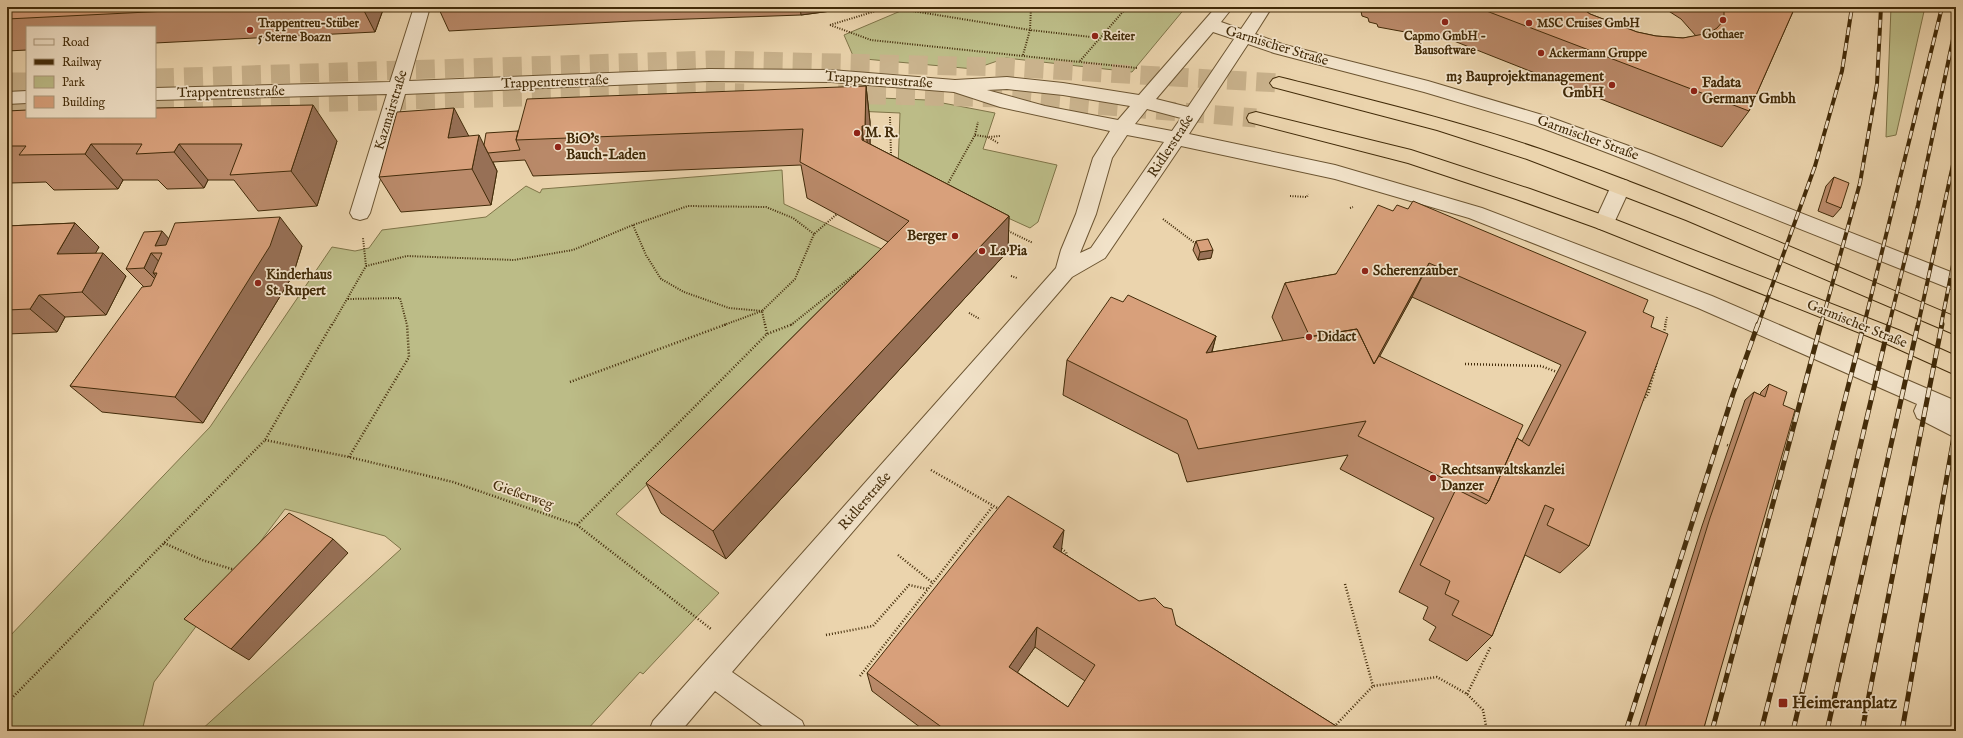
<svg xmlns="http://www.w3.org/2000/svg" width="1963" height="738" font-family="'IM FELL English',serif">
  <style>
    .green { fill: #bcbc87; stroke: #7f7448 }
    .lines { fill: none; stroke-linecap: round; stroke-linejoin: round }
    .highway-tunnel { stroke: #c9b28c; stroke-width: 19; stroke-dasharray: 19 10; stroke-linecap: butt }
    .minor-casing { stroke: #6c5532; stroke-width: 2 }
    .highway-casing { stroke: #422b09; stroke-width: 2 }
    .path-far1 { stroke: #422b09; stroke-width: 2; stroke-dasharray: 1 1.5; stroke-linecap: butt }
    .path { stroke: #422b09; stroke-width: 2.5; stroke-dasharray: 1 2; stroke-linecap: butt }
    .minor { fill: #f2e3ca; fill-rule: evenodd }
    .highway { fill: #ebd4ad; fill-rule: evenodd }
    .rail-far1-casing { stroke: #422b09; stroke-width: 4 }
    .rail-casing { stroke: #422b09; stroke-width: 5 }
    .rail-far1 { stroke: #f2e3ca; stroke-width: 2.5; stroke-dasharray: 8; stroke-linecap: butt }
    .rail { stroke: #f2e3ca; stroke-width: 3.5; stroke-dasharray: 10; stroke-linecap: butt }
    .wall { fill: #ba8a6a; stroke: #422b09; fill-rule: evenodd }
    .shaded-wall { fill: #977056; stroke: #422b09 }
    .building { fill: #d8a07b; stroke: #422b09; fill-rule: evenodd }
    .poi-dot { fill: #8f2418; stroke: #f2e3ca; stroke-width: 1.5 }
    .labels { text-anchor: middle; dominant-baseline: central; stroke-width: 3.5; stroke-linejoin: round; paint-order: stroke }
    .far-poi-label { font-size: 12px; font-weight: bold; fill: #422b09; stroke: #f2e3ca; text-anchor: start }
    .street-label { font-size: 14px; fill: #422b09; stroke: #f2e3ca }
    .poi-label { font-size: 14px; font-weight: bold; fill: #422b09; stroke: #f2e3ca; text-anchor: start }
    .near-poi-label { font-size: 17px; font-weight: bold; fill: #422b09; stroke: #f2e3ca; text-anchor: start }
  </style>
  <rect width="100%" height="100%" fill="#ebd4ad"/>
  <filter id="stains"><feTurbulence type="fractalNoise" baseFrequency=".005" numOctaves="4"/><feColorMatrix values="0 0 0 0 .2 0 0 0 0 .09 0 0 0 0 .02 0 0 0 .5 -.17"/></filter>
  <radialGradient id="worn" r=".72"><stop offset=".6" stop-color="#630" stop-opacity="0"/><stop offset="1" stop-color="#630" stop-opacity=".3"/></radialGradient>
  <path class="green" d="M 910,7 L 1186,7 L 1132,72 L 1006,58 L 974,69 L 854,58 L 844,35 Z
    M 1891,7 L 1925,7 L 1896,135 L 1886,137 Z
    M 833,96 L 927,100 L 995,113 L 983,149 L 1057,165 L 1038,222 L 1030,228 L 898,168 L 900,113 L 832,110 Z
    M 782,170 L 784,204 L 890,253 L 616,514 L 719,593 L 643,674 L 640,672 L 586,731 L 200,731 L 401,549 L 385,536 L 285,509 L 154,682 L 142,731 L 7,731 L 7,639 L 210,427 L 332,247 L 355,251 L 369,248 L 382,230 L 486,217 L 526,186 L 540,193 L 542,189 Z"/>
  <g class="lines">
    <path class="highway-tunnel" d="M 155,78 L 712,60 L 1003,67 L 1279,83
      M 7,82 L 27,82
      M 838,94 L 1007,98 L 1256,118
      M 155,107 L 704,92 L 744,93
      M 7,110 L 27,109"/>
    <g class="minor-casing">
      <path id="minor" d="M 414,7 L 430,7 L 409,81 L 709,69 L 831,70 L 955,80 L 1007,77 L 1063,83 L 1139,95 L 1216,7 L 1233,7 L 1221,22 L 1241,29 L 1256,7 L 1272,7 L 1255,34 L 1285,45 L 1428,81 L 1549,117 L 1651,154 L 1956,274 L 1956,291 L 1637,164 L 1535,125 L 1424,92 L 1274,53 L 1248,44 L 1189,134 L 1335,165 L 1482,208 L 1712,296 L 1956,401 L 1956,438 L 1917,418 L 1914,411 L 1917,404 L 1698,308 L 1469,218 L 1335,179 L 1181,146 L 1105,258 L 1072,277 L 732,672 L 802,721 L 806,731 L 769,731 L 715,691 L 681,731 L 649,731 L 653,721 L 1056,268 L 1061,250 L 1076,214 L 1093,158 L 1110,131 L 1000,107 L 954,92 L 831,82 L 709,81 L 405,94 L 370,213 L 367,218 L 360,220 L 353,218 L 350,213 L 387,94 L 155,100 L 155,88 L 390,82 ZM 1213,32 L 1234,39 L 1188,107 L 1156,99 ZM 1007,89 L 1063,95 L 1130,106 L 1118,120 L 1045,106 L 987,90 ZM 1147,109 L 1181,118 L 1172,131 L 1135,124 ZM 1127,135 L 1164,142 L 1091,248 L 1080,253 L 1096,214 L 1112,158 Z
        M 27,91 L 27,103 L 7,104 L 7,92 Z
        M 1621,179 L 1628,181 L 1631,186 L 1614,223 L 1611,228 L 1604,230 L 1597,228 L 1594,223 L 1611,186 L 1614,181 Z"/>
    </g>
    <g class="highway-casing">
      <path id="highway" d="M 1279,77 C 1367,99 1455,120 1540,149 C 1682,198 1818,259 1956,317 L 1956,335 L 1686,220 L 1527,159 L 1437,130 L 1273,87 L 1270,83 L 1273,79 Z
        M 1256,112 L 1411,150 L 1530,189 L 1611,218 L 1901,331 L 1956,356 L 1956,375 L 1885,343 L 1597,228 L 1516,199 L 1408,163 L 1249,122 L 1247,118 L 1249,114 Z"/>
    </g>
    <path class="path-far1" d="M 888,7 L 1030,30 L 1100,38
      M 830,25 L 871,40 L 1137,68
      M 830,25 L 889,7
      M 1023,55 L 1030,30 L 1031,7
      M 1080,61 L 1127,7
      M 890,117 L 891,156
      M 975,135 L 988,137
      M 998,143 L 988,137 L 1000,136
      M 946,187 L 975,135 L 978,122
      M 1290,196 L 1307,197 L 1308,194
      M 1350,208 L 1353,207
      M 1163,219 L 1196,244
      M 633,225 L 646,255 L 661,279 L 684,292 L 729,308 L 762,311
      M 1006,230 L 1033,243
      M 366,266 L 407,256 L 514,260 L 573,250 L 633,225 L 688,206 L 766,207 L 793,218 L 814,234
      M 1011,276 L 1017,278
      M 348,299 L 400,298 L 407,325
      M 969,313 L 980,319
      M 332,325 L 366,266 L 363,238
      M 724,325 L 762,311
      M 765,325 L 762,311 L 795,279 L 814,234 L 837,214
      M 791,325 L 860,270
      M 1665,325 L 1667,317"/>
    <path class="path" d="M 765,324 L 767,334
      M 1663,336 L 1666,324
      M 1465,364 L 1541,366 L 1557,372
      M 570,382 L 727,324
      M 1643,400 L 1648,394 L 1657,362
      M 265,440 L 349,457 L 453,482 L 577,525 L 711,629
      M 1727,445 L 1732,447
      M 349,457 L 409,357 L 407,324
      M 931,470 L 999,509
      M 577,525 L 767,334 L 793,324
      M 164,543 L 202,560 L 235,570
      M 1059,547 L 1066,552 L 1067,557
      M 898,555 L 933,583
      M 1345,584 L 1373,686
      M 826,635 L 873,626 L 909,585 L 927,589
      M 860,676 L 993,506
      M 1467,694 L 1491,646
      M 7,703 L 265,440 L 332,324
      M 1330,731 L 1373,686 L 1437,677 L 1467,694 L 1483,710 L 1487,731"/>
    <use href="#minor" class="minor"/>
    <use href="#highway" class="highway"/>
    <g class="rail-far1-casing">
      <path id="rail-far1" d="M 1758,325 L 1815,166 L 1842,71 L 1852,7
        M 1821,325 L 1860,183 L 1877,84 L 1881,7
        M 1864,325 L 1942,7
        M 1889,325 L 1918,205 L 1956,25
        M 1918,325 L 1956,151
        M 1941,325 L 1956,250"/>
    </g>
    <g class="rail-casing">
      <path id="rail" d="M 1626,731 L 1733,394 L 1758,324
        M 1712,731 L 1821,324
        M 1761,731 L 1864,324
        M 1793,731 L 1889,324
        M 1827,731 L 1918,324
        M 1862,731 L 1942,324
        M 1902,731 L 1956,425"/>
    </g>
    <use href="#rail-far1" class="rail-far1"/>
    <use href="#rail" class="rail"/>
  </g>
  <path class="wall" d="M 7,7 L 384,7 L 375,32 L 155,43 L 155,27 L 27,27 L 27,50 L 7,51 Z
    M 438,7 L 853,7 L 831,11 L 801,15 L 633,21 L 449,31 Z
    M 1360,7 L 1580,7 L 1590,14 L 1637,32 L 1656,36 L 1683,38 L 1696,36 L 1681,19 L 1667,10 L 1659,7 L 1795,7 L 1749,111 L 1722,147 L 1454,41 L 1378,27 L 1377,24 L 1369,22 L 1368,18 L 1362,16 Z
    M 866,86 L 870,122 L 870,144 L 1009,216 L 1008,251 L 726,559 L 661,513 L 646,483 L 888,242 L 807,198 L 801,165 L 533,176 L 525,160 L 493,162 L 497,171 L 491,205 L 401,212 L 379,177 L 469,136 L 484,145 L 518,131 Z
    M 7,111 L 337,141 L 317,206 L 258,211 L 234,180 L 208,180 L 204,188 L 167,189 L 158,180 L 123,180 L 118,189 L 54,190 L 46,182 L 10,183 L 7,187 Z
    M 1834,177 L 1841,208 L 1833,217 L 1818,211 L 1826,186 Z
    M 1393,211 L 1643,312 L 1651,327 L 1589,546 L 1560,573 L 1525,555 L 1492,636 L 1467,661 L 1429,640 L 1436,627 L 1423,619 L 1428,607 L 1399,592 L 1434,518 L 1340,469 L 1348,455 L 1187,482 L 1178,454 L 1063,395 L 1067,360 L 1123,302 L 1216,336 L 1212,352 L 1283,341 L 1272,317 L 1285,283 L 1336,274 ZM 1412,297 L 1561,365 L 1522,441 L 1379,356 Z
    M 75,223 L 99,247 L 95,253 L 126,276 L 106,315 L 65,317 L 57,332 L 7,334 L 7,226 Z
    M 169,239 L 302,246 L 293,275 L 203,423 L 102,412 L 70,386 L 144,287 L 126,269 Z
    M 1196,241 L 1211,258 L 1198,260 L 1193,250 Z
    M 1769,384 L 1783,405 L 1703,731 L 1637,731 L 1702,526 L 1745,400 L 1754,392 L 1760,395 L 1761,392 Z
    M 1061,552 L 1176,625 L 1344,731 L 925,731 L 872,691 L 867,673 ZM 1035,647 L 1085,681 L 1068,707 L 1017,672 Z"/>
  <path class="shaded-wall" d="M 362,7 L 384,7 L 375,32 Z
    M 800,7 L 853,7 L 831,11 L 801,15 Z
    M 866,86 L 870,122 L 870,162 L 865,126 Z
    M 313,105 L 337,141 L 317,206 L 291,171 Z
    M 454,108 L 473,144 L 448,138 Z
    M 862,126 L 866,162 L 862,140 Z
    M 479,135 L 497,171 L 491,205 L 472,169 Z
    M 91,144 L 123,180 L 118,189 L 85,154 Z
    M 179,144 L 208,180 L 204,188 L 174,152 Z
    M 7,180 L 10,183 L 7,187 Z
    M 1009,216 L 1008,251 L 726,559 L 713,531 Z
    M 280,217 L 302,246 L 293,275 L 203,423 L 175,397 Z
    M 75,223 L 99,247 L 82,278 L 57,254 Z
    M 162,231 L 188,260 L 155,246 Z
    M 1213,250 L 1211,258 L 1198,260 L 1200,252 Z
    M 103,253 L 126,276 L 106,315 L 82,292 Z
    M 151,253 L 178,282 L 157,273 L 153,273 L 173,294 L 172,296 L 144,268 Z
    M 1429,263 L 1412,297 L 1356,400 L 1372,367 Z
    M 39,295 L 65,317 L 57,332 L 30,309 Z
    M 1216,336 L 1206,373 L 1206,353 Z
    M 1064,530 L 1061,553 L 1053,547 Z
    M 333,539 L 348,553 L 249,660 L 231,649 Z
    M 1037,627 L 1035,647 L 1008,686 L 1009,667 Z"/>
  <path class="building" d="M 7,7 L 248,7 L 7,19 Z
    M 1476,7 L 1580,7 L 1590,14 L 1637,32 L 1656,36 L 1683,38 L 1709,33 L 1717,28 L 1724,20 L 1724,10 L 1723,7 L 1795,7 L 1749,111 Z
    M 866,86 L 865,126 L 862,126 L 862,140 L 1009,216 L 713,531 L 646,483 L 909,221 L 800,162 L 803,129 L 516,140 L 527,99 Z
    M 313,105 L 291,171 L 230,175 L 242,144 L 179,144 L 174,152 L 136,154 L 142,144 L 91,144 L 85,154 L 19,155 L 26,146 L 7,146 L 7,111 L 27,110 L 27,117 L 155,117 L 155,108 Z
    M 454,108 L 448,138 L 479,135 L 472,169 L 379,177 L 397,112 Z
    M 518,131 L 516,140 L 520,150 L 488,153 L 484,145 L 486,133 Z
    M 1834,177 L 1849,183 L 1841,208 L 1826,202 Z
    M 1413,201 L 1648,300 L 1643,312 L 1654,317 L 1651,327 L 1668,334 L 1589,546 L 1547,525 L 1554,509 L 1545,505 L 1492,636 L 1452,615 L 1459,601 L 1445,594 L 1450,581 L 1420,565 L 1456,489 L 1486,504 L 1489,501 L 1517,438 L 1529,446 L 1586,332 L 1429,263 L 1374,364 L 1357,329 L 1310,337 L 1285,283 L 1336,274 L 1378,205 L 1393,211 L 1397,205 L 1408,209 Z
    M 280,217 L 270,246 L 175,397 L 70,386 L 142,287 L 151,286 L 157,273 L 153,273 L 162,253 L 151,253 L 144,268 L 126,269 L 144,232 L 162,231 L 155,246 L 166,245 L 175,223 Z
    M 75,223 L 57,254 L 103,253 L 82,292 L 39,295 L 30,309 L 7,310 L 7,226 Z
    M 1208,239 L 1213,250 L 1200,252 L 1196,241 Z
    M 1128,295 L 1216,336 L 1206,353 L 1357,329 L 1374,364 L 1379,356 L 1523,425 L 1489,501 L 1358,436 L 1366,421 L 1198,449 L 1187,420 L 1067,360 L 1111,297 L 1123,302 Z
    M 1769,384 L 1787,392 L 1783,405 L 1795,410 L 1703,731 L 1644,731 L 1710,518 L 1754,392 L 1765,397 Z
    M 1008,496 L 1064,530 L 1053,547 L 1139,601 L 1155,598 L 1164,607 L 1172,609 L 1176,625 L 1344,731 L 947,731 L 867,673 ZM 1037,627 L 1095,665 L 1068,707 L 1009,667 Z
    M 289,513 L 333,539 L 231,649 L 184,619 Z"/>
  <g class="poi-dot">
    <circle cx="1723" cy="20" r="4"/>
    <circle cx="1445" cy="22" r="4"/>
    <circle cx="1529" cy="23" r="4"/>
    <circle cx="250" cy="30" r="4"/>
    <circle cx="1095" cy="36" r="4"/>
    <circle cx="1541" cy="53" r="4"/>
    <circle cx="1612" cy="85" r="4"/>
    <circle cx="1694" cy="91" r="4"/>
    <circle cx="857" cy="133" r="4"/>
    <circle cx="558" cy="147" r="4"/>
    <circle cx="955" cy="236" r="4"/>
    <circle cx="982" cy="251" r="4"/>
    <circle cx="1365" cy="271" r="4"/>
    <circle cx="258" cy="283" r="4"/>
    <circle cx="1309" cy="337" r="4"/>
    <circle cx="1433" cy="478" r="4"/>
    <rect x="1778" y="698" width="10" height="10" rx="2"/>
  </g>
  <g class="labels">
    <g class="far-poi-label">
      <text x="258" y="23">Trappentreu-Stüber<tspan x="258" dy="14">5 Sterne Boazn</tspan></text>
      <text x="1537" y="23">MSC Cruises GmbH</text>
      <text x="1723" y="34" text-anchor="middle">Gothaer</text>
      <text x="1103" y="36">Reiter</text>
      <text x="1445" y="36" text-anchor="middle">Capmo GmbH -<tspan x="1445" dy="14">Bausoftware</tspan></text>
      <text x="1549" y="53">Ackermann Gruppe</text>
    </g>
    <g class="street-label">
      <text transform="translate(1277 46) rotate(17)">Garmischer Straße</text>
      <text transform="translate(879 80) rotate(4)">Trappentreustraße</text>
      <text transform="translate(555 82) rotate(-2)">Trappentreustraße</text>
      <text transform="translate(231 92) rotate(-1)">Trappentreustraße</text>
      <text transform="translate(391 110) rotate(-73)">Kazmairstraße</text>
      <text transform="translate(1588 138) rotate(20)">Garmischer Straße</text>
      <text transform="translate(1171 146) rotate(-57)">Ridlerstraße</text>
      <text transform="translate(1857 324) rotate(22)">Garmischer Straße</text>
      <text transform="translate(523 495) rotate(19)">Gießerweg</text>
      <text transform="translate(865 501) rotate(-49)">Ridlerstraße</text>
    </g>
    <g class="poi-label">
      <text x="1604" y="77" text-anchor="end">m3 Bauprojektmanagement<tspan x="1604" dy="16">GmbH</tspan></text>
      <text x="1702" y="83">Fadata<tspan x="1702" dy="16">Germany Gmbh</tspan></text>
      <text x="865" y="133">M. R.</text>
      <text x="566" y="139">BiO's<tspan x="566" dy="16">Bauch-Laden</tspan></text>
      <text x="947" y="236" text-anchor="end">Berger</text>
      <text x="990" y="251">La Pia</text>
      <text x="1373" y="271">Scherenzauber</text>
      <text x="266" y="275">Kinderhaus<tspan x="266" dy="16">St. Rupert</tspan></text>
      <text x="1317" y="337">Didact</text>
      <text x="1441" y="470">Rechtsanwaltskanzlei<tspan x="1441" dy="16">Danzer</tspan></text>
    </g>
    <g class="near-poi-label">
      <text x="1792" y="703">Heimeranplatz</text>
    </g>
  </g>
  <rect width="1963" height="738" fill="none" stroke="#ebd4ad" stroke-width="24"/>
  <rect x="8" y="8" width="1947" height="722" fill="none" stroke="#422b09" stroke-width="2"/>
  <rect x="12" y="12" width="1939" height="714" fill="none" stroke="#422b09"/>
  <rect x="26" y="26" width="130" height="92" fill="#f2e3ca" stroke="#ac997d"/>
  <rect x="34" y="39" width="20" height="6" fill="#f2e3ca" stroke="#ac997d"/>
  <text x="62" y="46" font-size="12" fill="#422b09">Road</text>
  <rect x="34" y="59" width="20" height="6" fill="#422b09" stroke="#ac997d"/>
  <text x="62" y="66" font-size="12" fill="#422b09">Railway</text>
  <rect x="34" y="76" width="20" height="12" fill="#bcbc87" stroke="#ac997d"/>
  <text x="62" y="86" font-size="12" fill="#422b09">Park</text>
  <rect x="34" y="96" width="20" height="12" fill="#d8a07b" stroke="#ac997d"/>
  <text x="62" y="106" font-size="12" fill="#422b09">Building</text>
  <rect width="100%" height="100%" filter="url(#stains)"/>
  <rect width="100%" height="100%" fill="url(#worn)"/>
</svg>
